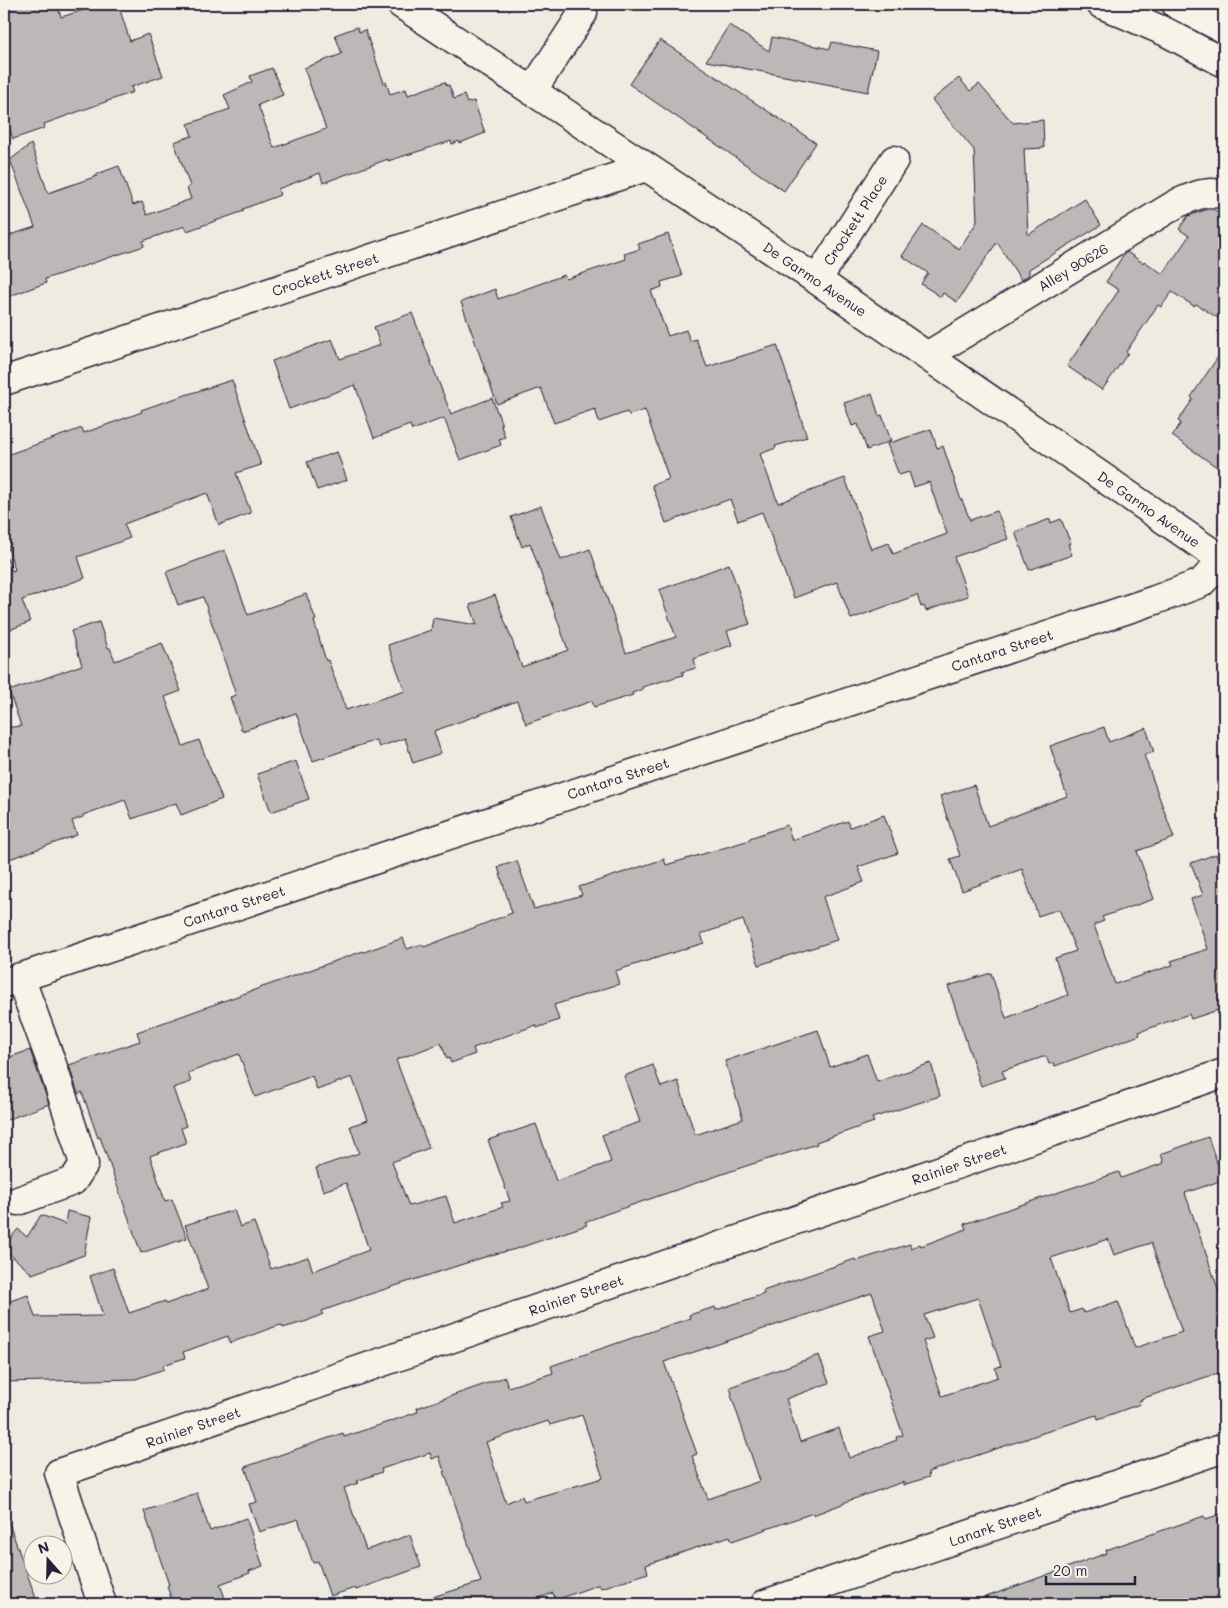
<svg xmlns="http://www.w3.org/2000/svg" width="1228" height="1608" font-family="Mali,sans-serif">
  <style>
    .building { fill: #bbb8b7; stroke: #22223b; fill-rule: evenodd }
    .lines { fill: none; stroke-linecap: round; stroke-linejoin: round }
    .minor-casing { stroke: #22223b; stroke-width: 31 }
    .highway-casing { stroke: #22223b; stroke-width: 31 }
    .minor { stroke: #f7f3e8; stroke-width: 28 }
    .highway { stroke: #f7f3e8; stroke-width: 28 }
    .labels { text-anchor: middle; dominant-baseline: central; stroke-width: 4; stroke-linejoin: round; paint-order: stroke }
    .street-label { font-size: 14px; fill: #22223b; stroke: #f7f3e8 }
  </style>
  <rect width="100%" height="100%" fill="#eeebe1"/>
  <filter id="ink" filterUnits="userSpaceOnUse"><feTurbulence type="fractalNoise" baseFrequency=".02" numOctaves="2"/><feDisplacementMap in="SourceGraphic" scale="10" xChannelSelector="R" yChannelSelector="G"/><feConvolveMatrix kernelMatrix="1 2 1 2 8 2 1 2 1" color-interpolation-filters="sRGB"/></filter>
  <g filter="url(#ink)">
    <path class="building" d="M 4,4 L 57,4 L 61,17 L 103,4 L 118,4 L 130,41 L 148,34 L 163,76 L 131,87 L 133,92 L 44,124 L 45,128 L 13,139 L 4,112 Z
      M 729,25 L 769,51 L 772,37 L 830,49 L 832,42 L 877,51 L 868,92 L 706,61 Z
      M 357,27 L 359,32 L 365,30 L 384,83 L 386,82 L 390,94 L 406,89 L 408,95 L 445,82 L 447,86 L 449,85 L 454,99 L 464,95 L 467,103 L 474,101 L 485,133 L 460,143 L 459,141 L 452,144 L 451,141 L 388,161 L 388,159 L 323,183 L 320,173 L 278,189 L 280,195 L 243,209 L 244,211 L 187,231 L 185,226 L 143,241 L 144,246 L 45,279 L 46,283 L 4,298 L 4,240 L 10,238 L 10,235 L 35,227 L 10,160 L 31,144 L 48,193 L 97,176 L 97,174 L 119,166 L 133,205 L 142,202 L 147,215 L 191,199 L 187,188 L 190,186 L 174,142 L 192,136 L 188,124 L 230,109 L 224,95 L 252,82 L 250,76 L 272,68 L 283,95 L 258,105 L 274,148 L 326,129 L 304,68 L 342,54 L 335,35 Z
      M 660,40 L 816,143 L 784,191 L 629,84 Z
      M 959,78 L 970,91 L 979,84 L 1013,123 L 1043,120 L 1044,148 L 1024,149 L 1028,235 L 1085,199 L 1101,225 L 1029,269 L 1029,275 L 1021,280 L 997,242 L 957,302 L 943,293 L 941,297 L 921,284 L 928,273 L 902,256 L 923,225 L 959,249 L 977,222 L 974,150 L 932,100 Z
      M 1208,209 L 1213,209 L 1224,216 L 1224,322 L 1196,304 L 1194,306 L 1172,292 L 1161,307 L 1158,305 L 1126,352 L 1128,353 L 1102,390 L 1067,366 L 1119,290 L 1106,282 L 1124,254 L 1127,252 L 1143,263 L 1144,261 L 1163,274 L 1189,236 L 1179,229 L 1188,216 Z
      M 668,234 L 682,276 L 661,282 L 662,287 L 651,291 L 668,336 L 686,330 L 690,341 L 696,339 L 707,367 L 777,345 L 807,437 L 775,446 L 776,448 L 760,454 L 778,503 L 845,478 L 871,549 L 889,543 L 893,554 L 947,534 L 929,482 L 914,487 L 909,472 L 899,475 L 887,444 L 931,429 L 937,448 L 943,446 L 961,500 L 962,500 L 970,520 L 997,511 L 1008,539 L 954,557 L 968,596 L 926,611 L 924,606 L 921,607 L 917,595 L 851,619 L 837,582 L 794,598 L 762,512 L 738,521 L 730,499 L 666,523 L 652,485 L 669,479 L 645,410 L 629,415 L 627,412 L 599,422 L 595,409 L 554,423 L 541,388 L 497,404 L 461,302 L 495,289 L 498,299 L 564,275 L 566,279 L 626,259 L 624,254 L 640,249 L 638,244 Z
      M 412,313 L 451,414 L 492,398 L 502,425 L 501,426 L 505,437 L 499,439 L 501,445 L 460,460 L 444,418 L 412,430 L 410,425 L 374,438 L 355,385 L 289,409 L 272,361 L 332,339 L 340,359 L 380,345 L 374,327 Z
      M 1224,348 L 1224,472 L 1172,436 L 1181,423 L 1178,421 L 1193,399 L 1191,397 Z
      M 232,380 L 261,465 L 236,473 L 251,513 L 219,525 L 207,493 L 124,524 L 130,538 L 78,557 L 85,578 L 22,600 L 30,622 L 4,632 L 4,558 L 7,558 L 12,571 L 15,570 L 4,535 L 4,456 L 82,428 L 84,433 L 142,412 L 141,410 L 164,402 Z
      M 872,394 L 879,416 L 882,415 L 891,441 L 867,450 L 858,424 L 852,426 L 844,403 Z
      M 337,452 L 347,480 L 317,490 L 307,462 Z
      M 541,506 L 561,560 L 590,549 L 626,653 L 676,637 L 659,590 L 729,564 L 750,624 L 727,631 L 732,645 L 694,659 L 696,668 L 682,672 L 683,675 L 642,687 L 643,689 L 632,693 L 633,695 L 594,707 L 592,701 L 526,724 L 517,701 L 434,731 L 441,753 L 413,763 L 405,738 L 379,747 L 376,740 L 313,761 L 296,713 L 242,731 L 230,697 L 236,695 L 203,597 L 178,605 L 166,572 L 225,550 L 248,615 L 306,594 L 316,620 L 314,621 L 326,661 L 328,660 L 346,710 L 405,691 L 388,645 L 431,630 L 433,618 L 477,625 L 470,605 L 495,595 L 522,667 L 568,650 L 530,543 L 522,547 L 511,517 Z
      M 1050,519 L 1051,523 L 1061,519 L 1071,544 L 1068,544 L 1072,555 L 1029,570 L 1015,532 Z
      M 99,622 L 108,648 L 110,648 L 115,661 L 162,643 L 181,691 L 165,697 L 183,746 L 199,740 L 222,799 L 181,815 L 176,803 L 132,819 L 125,800 L 83,815 L 83,817 L 72,821 L 77,835 L 4,861 L 4,728 L 21,726 L 9,691 L 82,665 L 71,631 Z
      M 1104,727 L 1109,742 L 1146,728 L 1154,752 L 1144,755 L 1174,838 L 1137,851 L 1154,899 L 1102,917 L 1104,921 L 1094,925 L 1115,984 L 1173,965 L 1171,961 L 1208,949 L 1191,899 L 1203,895 L 1191,863 L 1216,854 L 1224,878 L 1224,1008 L 1191,1019 L 1189,1014 L 1139,1032 L 1140,1035 L 1055,1066 L 1054,1063 L 1049,1064 L 1046,1056 L 1002,1071 L 1005,1078 L 981,1086 L 948,986 L 991,973 L 1006,1018 L 1068,995 L 1055,958 L 1076,951 L 1059,909 L 1038,916 L 1022,869 L 962,891 L 950,859 L 960,856 L 940,796 L 974,785 L 988,826 L 1067,796 L 1050,746 Z
      M 296,761 L 309,799 L 271,812 L 257,774 Z
      M 884,815 L 898,853 L 858,867 L 864,882 L 823,897 L 837,940 L 759,965 L 743,920 L 701,934 L 704,943 L 615,971 L 619,984 L 554,1005 L 559,1020 L 537,1028 L 536,1025 L 473,1048 L 475,1054 L 451,1063 L 449,1058 L 447,1059 L 441,1043 L 396,1060 L 429,1148 L 392,1162 L 409,1206 L 446,1196 L 455,1223 L 503,1207 L 501,1203 L 510,1201 L 488,1140 L 536,1124 L 556,1181 L 611,1162 L 602,1135 L 640,1122 L 624,1076 L 653,1065 L 661,1087 L 678,1081 L 695,1135 L 743,1119 L 725,1061 L 818,1030 L 830,1067 L 867,1054 L 877,1082 L 931,1063 L 940,1096 L 872,1118 L 874,1122 L 816,1142 L 817,1144 L 746,1166 L 606,1214 L 585,1222 L 587,1225 L 516,1249 L 491,1255 L 364,1296 L 322,1311 L 323,1314 L 307,1321 L 283,1328 L 282,1325 L 277,1326 L 230,1343 L 228,1336 L 183,1352 L 185,1358 L 163,1365 L 164,1369 L 136,1379 L 4,1382 L 4,1303 L 28,1295 L 35,1317 L 103,1316 L 90,1276 L 113,1268 L 129,1313 L 165,1301 L 166,1304 L 208,1289 L 185,1225 L 234,1210 L 240,1227 L 254,1222 L 271,1269 L 308,1257 L 313,1271 L 369,1250 L 346,1183 L 323,1191 L 316,1168 L 359,1153 L 350,1126 L 368,1120 L 352,1077 L 317,1090 L 312,1076 L 255,1097 L 239,1054 L 188,1073 L 191,1082 L 173,1088 L 186,1126 L 181,1128 L 186,1143 L 150,1156 L 165,1201 L 172,1199 L 187,1238 L 141,1253 L 100,1137 L 98,1138 L 82,1092 L 78,1094 L 69,1065 L 140,1041 L 137,1032 L 363,951 L 364,952 L 403,938 L 407,949 L 422,944 L 424,947 L 512,913 L 498,867 L 517,861 L 534,909 L 582,895 L 579,887 L 664,859 L 666,865 L 750,840 L 750,838 L 787,825 L 792,840 L 848,821 L 850,827 Z
      M 30,1050 L 49,1104 L 4,1121 L 4,1059 Z
      M 1208,1137 L 1223,1180 L 1185,1193 L 1224,1306 L 1224,1371 L 1141,1399 L 1142,1400 L 1139,1401 L 1140,1404 L 1115,1413 L 1098,1419 L 1097,1415 L 1093,1416 L 928,1472 L 929,1477 L 903,1485 L 903,1482 L 845,1502 L 845,1503 L 813,1515 L 813,1513 L 732,1541 L 730,1536 L 646,1565 L 648,1573 L 601,1588 L 599,1585 L 597,1585 L 556,1600 L 553,1593 L 522,1604 L 427,1604 L 426,1599 L 481,1582 L 439,1456 L 432,1459 L 430,1453 L 381,1469 L 382,1472 L 357,1481 L 358,1483 L 344,1488 L 366,1550 L 410,1535 L 421,1567 L 356,1590 L 355,1588 L 330,1596 L 318,1561 L 313,1563 L 298,1519 L 259,1532 L 249,1504 L 257,1502 L 245,1467 L 343,1433 L 344,1437 L 403,1417 L 418,1412 L 417,1408 L 505,1377 L 508,1387 L 553,1373 L 551,1366 L 690,1318 L 689,1315 L 715,1307 L 716,1310 L 764,1294 L 763,1291 L 855,1259 L 856,1261 L 910,1244 L 911,1248 L 920,1244 L 921,1246 L 966,1229 L 964,1224 L 1119,1172 L 1121,1178 L 1164,1163 L 1161,1154 ZM 1108,1239 L 1114,1255 L 1151,1243 L 1182,1332 L 1135,1348 L 1118,1301 L 1084,1313 L 1082,1309 L 1070,1313 L 1051,1258 ZM 872,1293 L 885,1331 L 869,1336 L 903,1435 L 896,1437 L 897,1440 L 849,1458 L 839,1428 L 800,1442 L 786,1399 L 829,1383 L 819,1355 L 730,1387 L 732,1394 L 731,1395 L 760,1481 L 708,1499 L 692,1456 L 697,1454 L 664,1362 ZM 978,1298 L 1001,1366 L 995,1368 L 998,1377 L 942,1396 L 923,1341 L 933,1338 L 924,1315 ZM 582,1415 L 603,1478 L 524,1501 L 522,1496 L 506,1503 L 486,1442 L 548,1421 L 550,1425 Z
      M 67,1211 L 91,1217 L 84,1255 L 32,1274 L 4,1249 L 4,1246 L 18,1229 L 27,1237 L 41,1215 L 65,1224 Z
      M 197,1493 L 210,1531 L 246,1518 L 263,1566 L 249,1571 L 250,1573 L 220,1584 L 227,1604 L 173,1604 L 167,1586 L 169,1585 L 144,1511 Z
      M 1224,1513 L 1224,1593 L 1216,1596 L 1219,1604 L 975,1604 L 975,1601 L 1107,1553 L 1106,1550 L 1204,1516 L 1206,1519 Z
      M 7,1518 L 38,1604 L 4,1604 L 4,1519 Z"/>
    <g class="lines">
      <g class="minor-casing">
        <path id="minor" d="M 401,4 L 817,280 L 1224,561
          M 532,91 L 583,13
          M 817,280 L 894,160
          M 927,356 L 1176,204 C 1192,197 1207,189 1224,195
          M 4,381 L 646,167
          M 4,983 L 1155,600 L 1201,583 L 1223,560
          M 18,1201 L 73,1181 L 84,1164 L 53,1067 L 20,977
          M 102,1604 L 59,1473 L 1224,1073
          M 765,1604 L 1224,1448"/>
      </g>
      <g class="highway-casing">
        <path id="highway" d="M 1101,4 L 1166,32 L 1224,63
          M 1176,4 L 1224,29"/>
      </g>
      <use href="#minor" class="minor"/>
      <use href="#highway" class="highway"/>
    </g>
  </g>
  <g class="labels">
    <g class="street-label">
      <text transform="translate(855 220) rotate(-57)">Crockett Place</text>
      <text transform="translate(1073 267) rotate(-31)">Alley 90626</text>
      <text transform="translate(325 274) rotate(-18)">Crockett Street</text>
      <text transform="translate(815 279) rotate(34)">De Garmo Avenue</text>
      <text transform="translate(1149 509) rotate(35)">De Garmo Avenue</text>
      <text transform="translate(1002 650) rotate(-18)">Cantara Street</text>
      <text transform="translate(618 778) rotate(-18)">Cantara Street</text>
      <text transform="translate(234 906) rotate(-18)">Cantara Street</text>
      <text transform="translate(959 1164) rotate(-19)">Rainier Street</text>
      <text transform="translate(576 1295) rotate(-19)">Rainier Street</text>
      <text transform="translate(193 1427) rotate(-19)">Rainier Street</text>
      <text transform="translate(995 1526) rotate(-19)">Lanark Street</text>
    </g>
  </g>
  <rect width="1228" height="1608" fill="none" stroke="#f7f3e8" stroke-width="20"/>
  <rect x="10" y="10" width="1208" height="1588" fill="none" stroke="#22223b" stroke-width="2" filter="url(#ink)"/>
  <g transform="translate(48 1560) rotate(340)"><circle r="24" fill="#f7f3e8" stroke="#a29fa3"/>
  <path d="M0-4L9 19L0 12L-9 19Z" fill="#22223b"/>
  <text y="-8" font-size="14" font-weight="bold" text-anchor="middle" fill="#22223b">N</text>
  </g>
  <path d="M1046 1576v8h89v-8" fill="none" stroke="#22223b" stroke-width="2.5"/>
  <text x="1053" y="1576" font-size="15" fill="#22223b" stroke="#f7f3e8" stroke-width="4" paint-order="stroke">20 m</text>
</svg>
